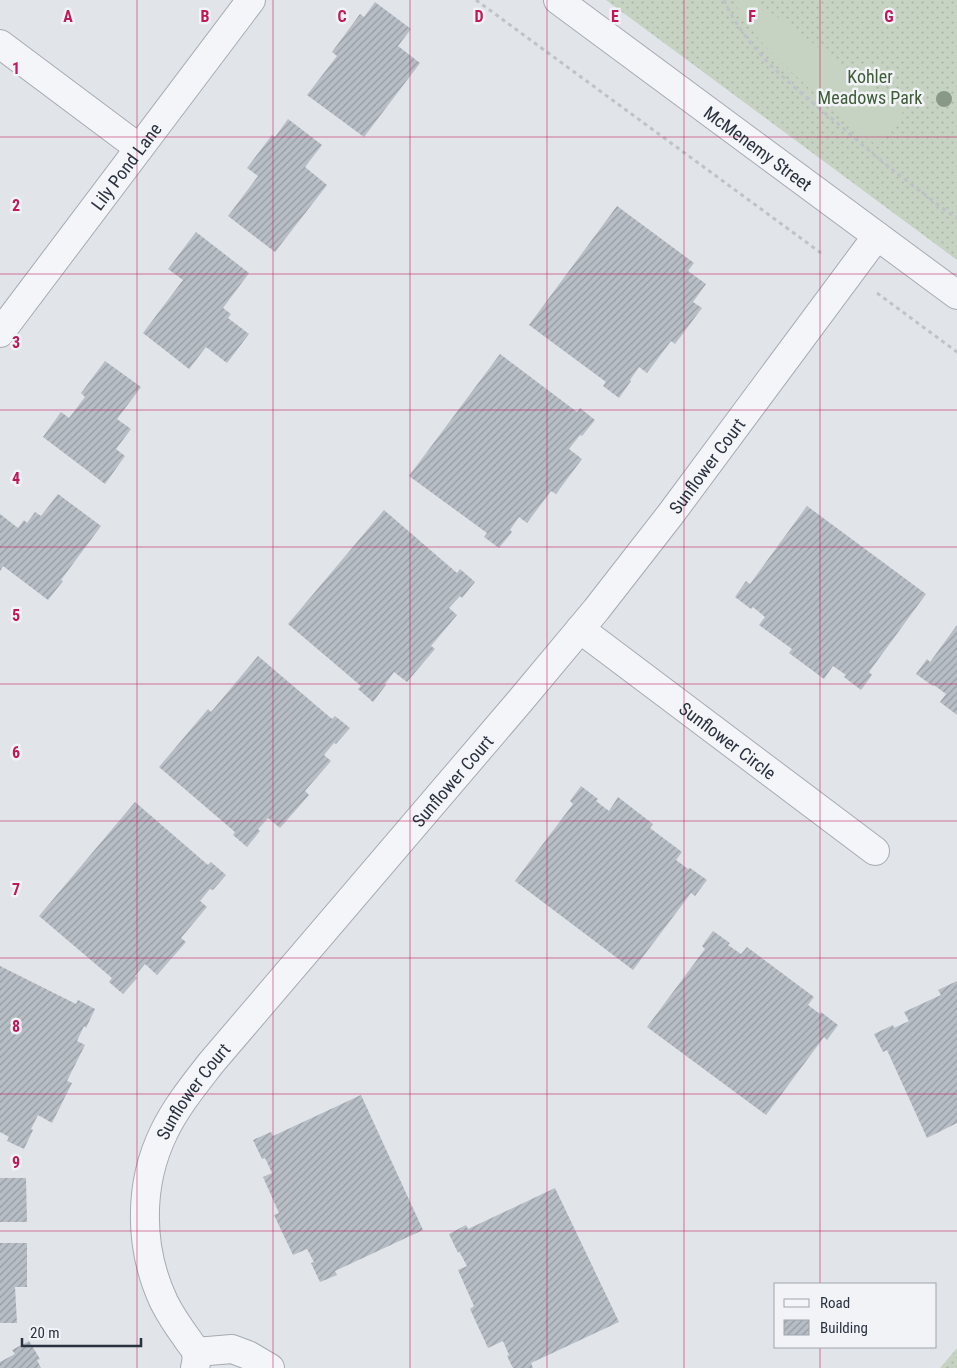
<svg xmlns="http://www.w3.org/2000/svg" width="957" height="1368" font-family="'Roboto Condensed',sans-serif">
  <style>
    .grass { fill: url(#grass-dots) }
    .garden { fill: #c7d3c2 }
    .building { fill: url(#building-hatch) }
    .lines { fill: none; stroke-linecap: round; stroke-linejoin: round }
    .minor-casing { stroke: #a6abb3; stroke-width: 30 }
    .path { stroke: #bfc2c8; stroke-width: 3; stroke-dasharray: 4 4; stroke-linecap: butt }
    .minor { stroke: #f4f5f8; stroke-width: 28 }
    .tree { fill: #898 }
    .grid { fill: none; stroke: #c2185b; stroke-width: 1; stroke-opacity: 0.55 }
    .labels { text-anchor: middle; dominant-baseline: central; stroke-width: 5; stroke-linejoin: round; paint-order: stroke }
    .park-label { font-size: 18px; fill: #3f5c38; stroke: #f1f3f7 }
    .street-label { font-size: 18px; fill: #2a3240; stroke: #f1f3f7 }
    .grid-label { font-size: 16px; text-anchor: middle; font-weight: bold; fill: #c2185b; stroke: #f1f3f7; stroke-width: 5; stroke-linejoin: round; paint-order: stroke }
  </style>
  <defs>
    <pattern id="grass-dots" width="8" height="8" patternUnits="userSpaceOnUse" patternTransform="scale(1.25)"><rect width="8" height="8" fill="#c7d3c2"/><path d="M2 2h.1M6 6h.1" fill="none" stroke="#abb6a8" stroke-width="1.8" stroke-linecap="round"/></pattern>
    <pattern id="building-hatch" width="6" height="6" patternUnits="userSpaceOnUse" patternTransform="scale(1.25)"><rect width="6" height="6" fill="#b8bec6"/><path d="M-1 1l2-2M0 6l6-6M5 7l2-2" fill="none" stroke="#969ba2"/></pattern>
  </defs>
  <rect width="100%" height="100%" fill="#e1e4e9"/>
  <path class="grass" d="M 606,0 L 957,0 L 957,260 Z
    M 957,1348 L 957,1368 L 940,1368 Z"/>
  <path class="garden" d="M 733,0 L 760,0 L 758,3 L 904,110 L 892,130 L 876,145 C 856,128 837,112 817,95 C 785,67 752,38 733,0 Z"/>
  <path class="building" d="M 375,2 L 411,29 L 398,46 L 420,63 L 364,137 L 307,95 L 337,56 L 332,52 L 360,14 L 364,17 Z
    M 288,119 L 322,145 L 305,167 L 327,185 L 275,252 L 228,216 L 258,176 L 247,168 L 272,135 L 275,137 Z
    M 617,206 L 694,263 L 688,271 L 706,284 L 693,302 L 702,308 L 675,344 L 671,341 L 647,373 L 639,367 L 630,380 L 631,381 L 619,398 L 603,386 L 606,382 L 529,325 Z
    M 196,232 L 249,273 L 223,308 L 231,314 L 228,318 L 249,334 L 227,363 L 206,347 L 189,369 L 143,333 L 183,280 L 168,269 Z
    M 500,354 L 577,412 L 580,408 L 595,420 L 582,436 L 580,435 L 569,449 L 582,459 L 556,494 L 551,491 L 527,523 L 519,517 L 510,530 L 512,532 L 499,548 L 484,537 L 487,533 L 409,476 Z
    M 105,361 L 141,387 L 117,419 L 131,429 L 116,449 L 125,456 L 105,484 L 43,437 L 61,412 L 69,418 L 85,397 L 81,393 Z
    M 58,494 L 101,526 L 61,580 L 63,581 L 48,600 L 3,566 L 0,571 L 0,514 L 18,528 L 24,520 L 27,523 L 35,512 L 41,516 Z
    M 807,506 L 926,594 L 869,672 L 872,675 L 861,690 L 844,677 L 846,675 L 833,666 L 824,679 L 789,653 L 792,649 L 759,625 L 765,617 L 753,607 L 751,609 L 735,597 L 746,581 L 750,584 Z
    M 384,510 L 457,573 L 460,569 L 475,582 L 462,598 L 460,596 L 449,608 L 457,615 L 431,646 L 435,649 L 407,682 L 394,672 L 385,684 L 386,685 L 373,702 L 358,689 L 361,686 L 288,624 Z
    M 957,625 L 957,715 L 940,702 L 946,694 L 934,685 L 933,686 L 916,674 L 927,659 L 930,662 Z
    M 258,656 L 332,719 L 335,716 L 350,728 L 336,744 L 334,743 L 324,755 L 331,761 L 305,791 L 309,795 L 280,828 L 268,818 L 258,829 L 260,831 L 247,847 L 233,835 L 235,832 L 159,767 L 208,709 L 211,712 Z
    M 581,786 L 598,799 L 596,801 L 609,811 L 618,797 L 653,824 L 650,828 L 682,852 L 676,860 L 688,869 L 690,868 L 707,880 L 695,896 L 691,893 L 633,970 L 515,881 L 573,804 L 570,801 Z
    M 135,802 L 208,865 L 211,862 L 226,875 L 213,890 L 210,889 L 200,901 L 207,907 L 181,938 L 186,942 L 157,975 L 145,964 L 135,976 L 137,978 L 123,994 L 109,982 L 112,978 L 39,916 Z
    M 713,931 L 730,943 L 728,945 L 741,954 L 747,947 L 814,997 L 808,1005 L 820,1014 L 821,1012 L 838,1025 L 827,1040 L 824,1037 L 766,1115 L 647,1027 L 705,949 L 702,946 Z
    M 0,966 L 76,1004 L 78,1000 L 95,1009 L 86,1028 L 84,1026 L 77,1041 L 85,1045 L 67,1081 L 72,1083 L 52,1123 L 38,1115 L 31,1129 L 33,1130 L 24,1149 L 7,1141 L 9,1137 L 0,1132 Z
    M 957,981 L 957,1123 L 927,1138 L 887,1050 L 883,1052 L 874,1034 L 893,1025 L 894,1028 L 909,1021 L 904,1012 L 941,995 L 938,990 Z
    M 361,1095 L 423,1230 L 335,1271 L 337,1275 L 320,1282 L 311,1263 L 314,1262 L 307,1249 L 293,1255 L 274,1215 L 279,1213 L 263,1177 L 272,1173 L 265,1158 L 262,1159 L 253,1140 L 271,1132 L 273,1136 Z
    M 0,1178 L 26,1178 L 27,1222 L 0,1222 Z
    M 555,1188 L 619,1322 L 531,1363 L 533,1368 L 513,1368 L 507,1356 L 509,1355 L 503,1341 L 488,1348 L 470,1309 L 474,1306 L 458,1270 L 467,1266 L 459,1251 L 458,1253 L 449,1234 L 466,1225 L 468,1229 Z
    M 0,1243 L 27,1243 L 27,1287 L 15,1287 L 17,1323 L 0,1323 Z
    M 29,1341 L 40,1359 L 37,1360 L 41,1368 L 0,1368 L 0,1362 L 15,1354 L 12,1350 Z"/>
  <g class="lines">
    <g class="minor-casing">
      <g id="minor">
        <path id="s1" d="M 558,0 L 957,295"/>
        <path d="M 0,44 L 139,148"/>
        <path id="s2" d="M 0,333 L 251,0"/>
        <path id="s3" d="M 580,629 L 875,851"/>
        <path d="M 196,1352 L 232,1349 L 248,1355 L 270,1368"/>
        <path id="s4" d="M 195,1368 C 196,1364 197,1357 196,1353 C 195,1348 189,1342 186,1337 C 178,1326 170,1314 164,1302 C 139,1249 138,1185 164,1132 C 176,1107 194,1085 211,1063 L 520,701 L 596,610 L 670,515 L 877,236"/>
      </g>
    </g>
    <path class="path" d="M 476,0 L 821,253
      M 724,0 C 748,54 799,91 843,128 C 868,150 893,171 920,191 C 932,200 944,210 957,218
      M 877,293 L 957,352"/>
    <use href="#minor" class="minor"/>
  </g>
  <circle class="tree" cx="944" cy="99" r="8"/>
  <path class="grid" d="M 137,0 L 137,1368M 273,0 L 273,1368M 410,0 L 410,1368M 547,0 L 547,1368M 684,0 L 684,1368M 820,0 L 820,1284M 0,137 L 957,137M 0,274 L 957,274M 0,410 L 957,410M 0,547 L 957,547M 0,684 L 957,684M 0,821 L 957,821M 0,958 L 957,958M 0,1094 L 957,1094M 0,1231 L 957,1231M 820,1347 L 820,1368"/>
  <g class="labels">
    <g class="park-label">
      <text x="870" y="76">Kohler<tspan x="870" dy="21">Meadows Park</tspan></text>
    </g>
    <g class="street-label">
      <text stroke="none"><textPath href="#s1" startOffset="249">McMenemy Street</textPath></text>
      <text stroke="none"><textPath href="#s2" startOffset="209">Lily Pond Lane</textPath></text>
      <text stroke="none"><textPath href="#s4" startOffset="1111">Sunflower Court</textPath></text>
      <text stroke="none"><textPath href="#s3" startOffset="185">Sunflower Circle</textPath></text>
      <text stroke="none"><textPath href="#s4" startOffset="706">Sunflower Court</textPath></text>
      <text stroke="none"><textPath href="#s4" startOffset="301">Sunflower Court</textPath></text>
    </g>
  </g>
  <g class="grid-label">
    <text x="68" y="22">A</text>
    <text x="205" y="22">B</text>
    <text x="342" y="22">C</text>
    <text x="479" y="22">D</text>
    <text x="615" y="22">E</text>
    <text x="752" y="22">F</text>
    <text x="889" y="22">G</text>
    <text x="16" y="74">1</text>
    <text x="16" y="211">2</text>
    <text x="16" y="348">3</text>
    <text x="16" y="484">4</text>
    <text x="16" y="621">5</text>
    <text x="16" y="758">6</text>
    <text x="16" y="895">7</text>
    <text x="16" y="1032">8</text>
    <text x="16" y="1168">9</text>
  </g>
  <rect x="774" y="1283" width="162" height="65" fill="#f1f3f7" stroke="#a1a6ae"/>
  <rect x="784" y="1299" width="25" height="8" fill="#f4f5f8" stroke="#a1a6ae"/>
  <text x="820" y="1308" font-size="15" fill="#2a3240">Road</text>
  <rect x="784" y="1320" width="25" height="15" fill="url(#building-hatch)" stroke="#a1a6ae"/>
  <text x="820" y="1333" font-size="15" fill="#2a3240">Building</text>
  <path d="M22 1338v8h119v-8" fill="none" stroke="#2a3240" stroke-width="2.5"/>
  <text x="30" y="1338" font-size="15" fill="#2a3240" stroke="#f1f3f7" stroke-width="4" paint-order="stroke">20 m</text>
</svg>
